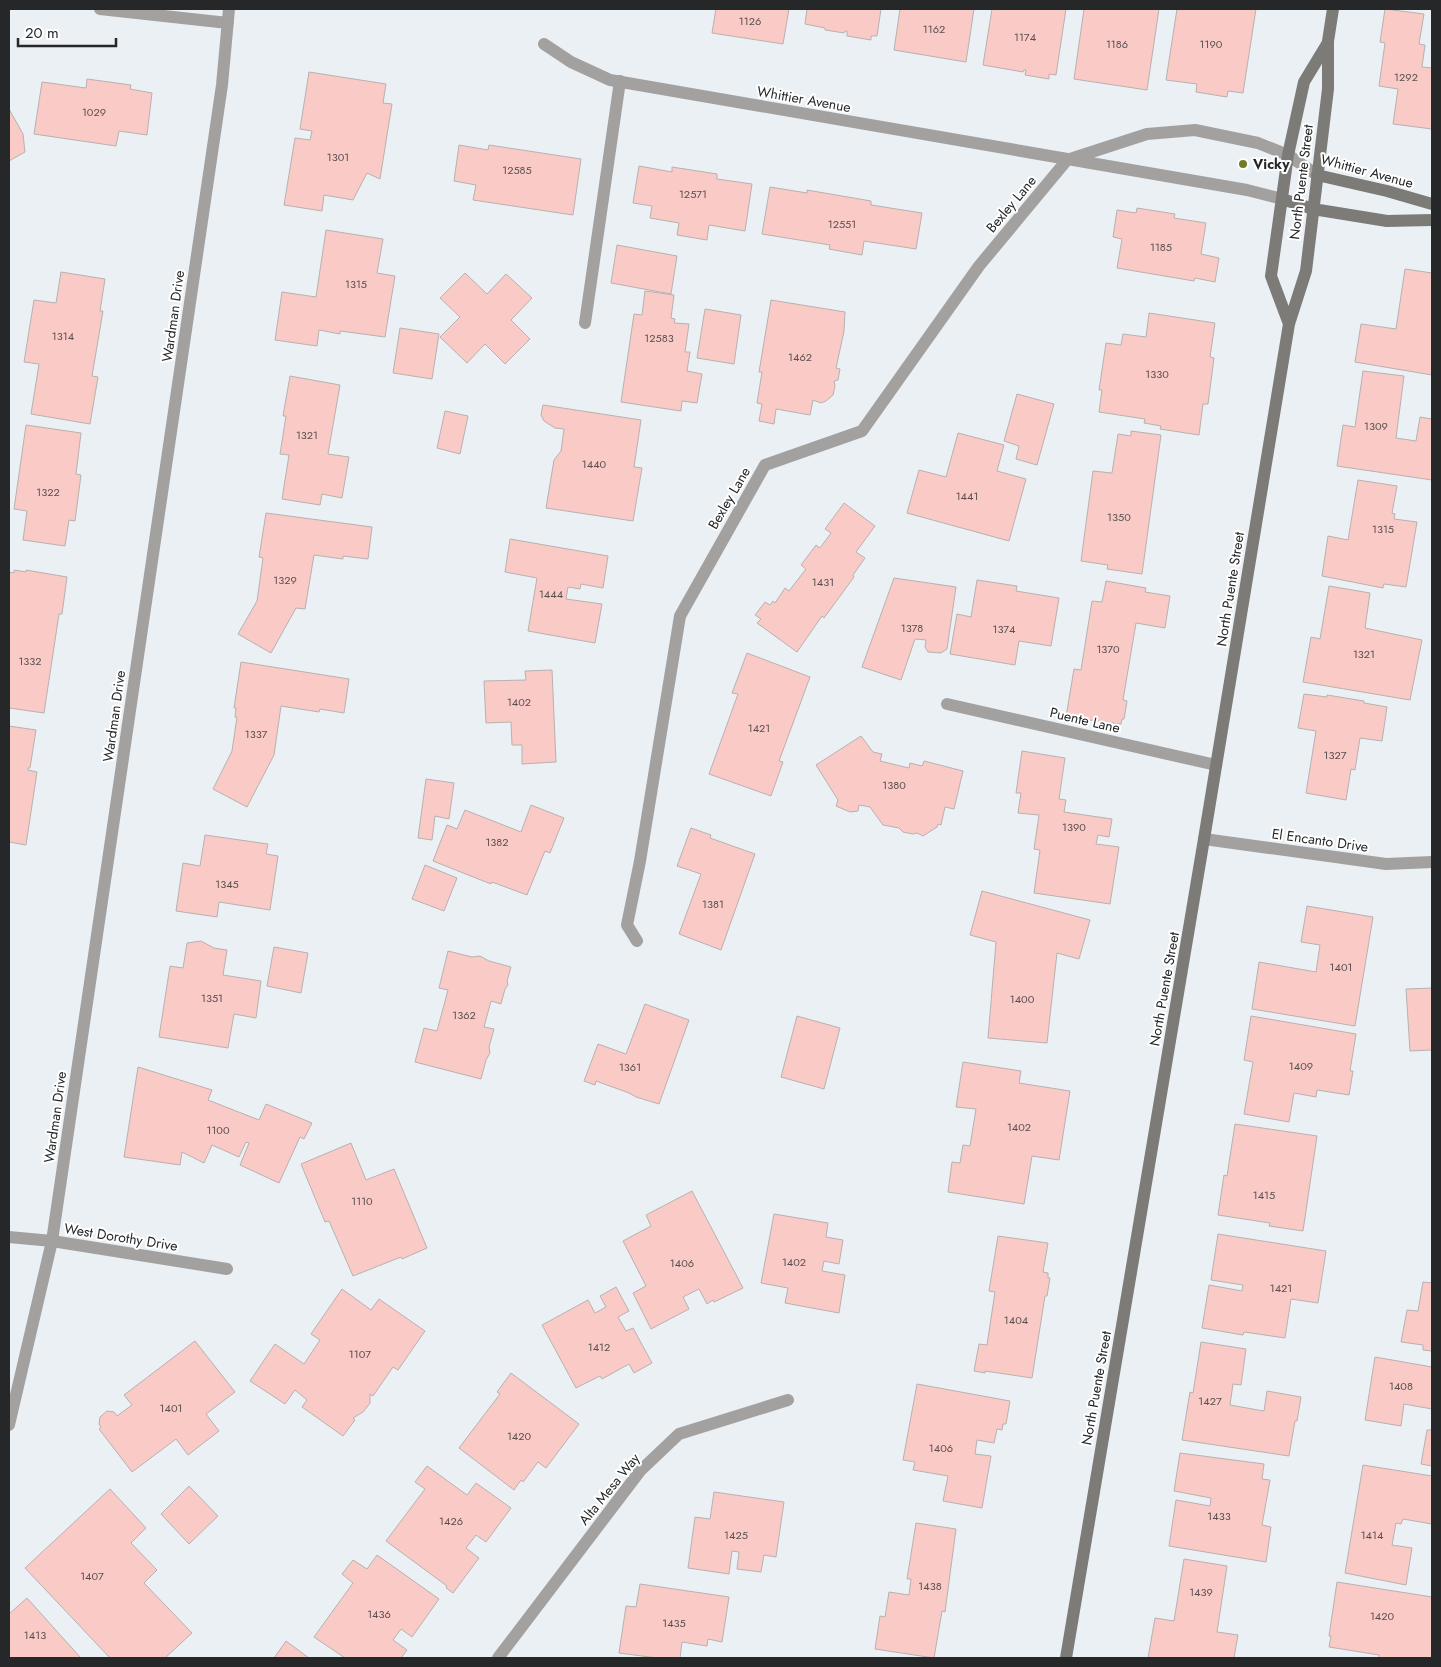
<svg xmlns="http://www.w3.org/2000/svg" width="1441" height="1667" font-family="Jost,sans-serif">
  <style>
    .building { fill: #f9cac6; stroke: #b8b1b1 }
    .lines { fill: none; stroke-linecap: round; stroke-linejoin: round }
    .lane { stroke: #a2a19f; stroke-width: 12 }
    .street { stroke: #a2a19f; stroke-width: 12 }
    .secondary { stroke: #7d7b78; stroke-width: 12 }
    .poi-dot { fill: #737a25; stroke: #fff; stroke-width: 2 }
    .labels { text-anchor: middle; dominant-baseline: central; stroke-width: 4; stroke-linejoin: round; paint-order: stroke }
    .number-label { font-size: 11px; fill: #5a5050 }
    .street-label { font-size: 14px; fill: #252728; stroke: #fff }
    .poi-label { font-size: 14px; font-weight: bold; fill: #252728; stroke: #fff; text-anchor: start }
  </style>
  <rect width="100%" height="100%" fill="#ebf0f4"/>
  <path class="building" d="M 716,9 L 789,9 L 783,44 L 712,33 Z
    M 807,9 L 881,9 L 877,36 L 871,36 L 871,40 L 847,36 L 847,31 L 845,31 L 844,33 L 825,30 L 825,28 L 805,24 Z
    M 900,9 L 974,9 L 966,62 L 894,50 Z
    M 992,9 L 1066,9 L 1056,75 L 1049,74 L 1049,79 L 1025,75 L 1026,70 L 1024,70 L 1023,72 L 983,65 Z
    M 1084,9 L 1159,9 L 1147,90 L 1074,79 Z
    M 1177,9 L 1256,9 L 1243,93 L 1228,91 L 1227,97 L 1196,92 L 1197,84 L 1166,80 Z
    M 1385,9 L 1424,14 L 1419,44 L 1425,45 L 1422,67 L 1432,68 L 1432,129 L 1393,124 L 1398,89 L 1379,86 L 1385,43 L 1380,42 Z
    M 309,72 L 386,84 L 383,103 L 392,104 L 380,179 L 367,173 L 353,200 L 324,195 L 322,211 L 284,205 L 295,138 L 310,140 L 312,131 L 300,129 Z
    M 87,79 L 131,85 L 130,89 L 152,93 L 147,135 L 119,131 L 116,146 L 34,134 L 42,82 L 86,88 Z
    M 9,109 L 23,134 L 25,152 L 9,161 Z
    M 459,145 L 488,150 L 489,145 L 581,159 L 573,215 L 473,200 L 476,185 L 454,181 Z
    M 639,166 L 672,172 L 672,167 L 717,174 L 717,179 L 752,184 L 745,231 L 709,225 L 707,240 L 677,235 L 679,223 L 650,218 L 652,206 L 633,203 Z
    M 770,187 L 807,193 L 807,190 L 871,201 L 871,205 L 922,213 L 916,249 L 864,241 L 862,255 L 829,249 L 830,245 L 762,234 Z
    M 1137,208 L 1175,214 L 1174,218 L 1206,223 L 1201,254 L 1219,258 L 1215,282 L 1195,278 L 1194,281 L 1117,268 L 1122,239 L 1113,237 L 1117,210 L 1136,213 Z
    M 326,230 L 383,239 L 377,273 L 395,276 L 385,337 L 340,331 L 340,334 L 319,330 L 317,346 L 275,340 L 282,292 L 316,297 Z
    M 617,245 L 677,256 L 671,294 L 611,283 Z
    M 1405,269 L 1432,273 L 1432,375 L 1355,362 L 1361,324 L 1396,329 Z
    M 61,272 L 105,279 L 100,311 L 103,311 L 92,376 L 98,377 L 90,424 L 31,414 L 39,364 L 24,362 L 34,300 L 56,303 Z
    M 465,273 L 487,294 L 506,274 L 532,298 L 511,320 L 530,339 L 505,364 L 485,344 L 467,363 L 440,337 L 460,317 L 440,298 Z
    M 645,291 L 674,295 L 671,318 L 675,319 L 674,323 L 689,324 L 685,352 L 690,352 L 687,371 L 702,374 L 697,403 L 682,401 L 681,411 L 621,402 L 634,314 L 642,315 Z
    M 771,300 L 845,312 L 844,331 L 836,368 L 840,369 L 838,380 L 834,381 L 835,386 L 833,395 L 826,401 L 821,403 L 813,400 L 810,415 L 776,409 L 774,424 L 759,421 L 762,404 L 757,403 L 762,372 L 759,372 Z
    M 705,309 L 741,315 L 734,364 L 697,358 Z
    M 1149,313 L 1215,323 L 1210,357 L 1214,358 L 1208,404 L 1203,404 L 1199,435 L 1160,429 L 1161,426 L 1144,423 L 1145,419 L 1099,412 L 1102,390 L 1099,390 L 1106,343 L 1121,345 L 1123,334 L 1146,337 Z
    M 400,328 L 439,334 L 432,379 L 393,373 Z
    M 1363,371 L 1404,376 L 1396,438 L 1416,441 L 1420,417 L 1432,419 L 1432,480 L 1337,466 L 1343,425 L 1355,427 Z
    M 290,376 L 340,385 L 328,454 L 349,457 L 342,498 L 322,494 L 320,505 L 282,499 L 289,455 L 280,454 L 286,416 L 283,416 Z
    M 1017,394 L 1054,404 L 1037,465 L 1016,459 L 1019,446 L 1004,441 Z
    M 543,405 L 641,420 L 634,467 L 642,468 L 633,521 L 546,508 L 554,460 L 561,451 L 564,429 L 555,428 L 544,421 L 541,415 Z
    M 445,411 L 468,416 L 460,454 L 437,448 Z
    M 26,425 L 81,433 L 76,474 L 81,475 L 75,521 L 69,520 L 65,546 L 23,540 L 27,511 L 14,509 Z
    M 1131,431 L 1161,435 L 1142,574 L 1107,569 L 1108,565 L 1081,561 L 1093,471 L 1112,473 L 1118,434 L 1131,436 Z
    M 958,433 L 1004,445 L 997,471 L 1026,479 L 1009,541 L 907,513 L 919,470 L 946,477 Z
    M 1358,480 L 1397,486 L 1392,513 L 1395,514 L 1394,519 L 1417,522 L 1406,587 L 1384,584 L 1383,588 L 1322,576 L 1328,536 L 1348,540 Z
    M 844,503 L 875,526 L 856,552 L 865,558 L 853,575 L 854,577 L 824,618 L 822,616 L 797,652 L 757,623 L 761,619 L 755,615 L 765,602 L 770,605 L 773,601 L 775,603 L 785,588 L 789,591 L 806,569 L 801,565 L 816,545 L 820,548 L 831,533 L 825,529 Z
    M 266,513 L 372,527 L 368,559 L 343,556 L 343,559 L 314,555 L 305,609 L 296,608 L 271,653 L 238,634 L 257,601 L 263,558 L 259,557 Z
    M 510,539 L 608,556 L 603,588 L 581,584 L 580,589 L 568,587 L 566,599 L 602,604 L 595,643 L 528,631 L 537,578 L 505,572 Z
    M 14,570 L 26,572 L 26,570 L 67,577 L 62,614 L 59,614 L 44,713 L 9,708 L 9,572 L 14,573 Z
    M 894,578 L 956,587 L 947,649 L 941,653 L 928,652 L 925,647 L 926,640 L 915,639 L 901,680 L 862,667 Z
    M 977,580 L 1017,586 L 1016,591 L 1059,598 L 1051,646 L 1019,641 L 1015,665 L 950,654 L 957,614 L 971,617 Z
    M 1106,581 L 1146,588 L 1145,592 L 1170,596 L 1165,628 L 1136,623 L 1123,700 L 1127,701 L 1124,719 L 1122,719 L 1121,724 L 1066,717 L 1074,669 L 1081,670 L 1092,601 L 1102,602 Z
    M 1329,586 L 1370,593 L 1365,628 L 1422,640 L 1410,700 L 1303,682 L 1311,637 L 1320,639 Z
    M 747,653 L 810,677 L 779,761 L 783,762 L 771,796 L 709,774 L 738,694 L 732,693 Z
    M 241,662 L 349,679 L 344,713 L 320,709 L 319,712 L 281,706 L 274,755 L 247,807 L 213,789 L 232,751 L 237,717 L 235,717 L 236,708 L 234,708 Z
    M 552,670 L 556,762 L 522,764 L 522,745 L 512,745 L 511,722 L 486,723 L 484,681 L 526,680 L 525,671 Z
    M 1304,694 L 1327,697 L 1327,695 L 1364,701 L 1364,703 L 1387,707 L 1382,741 L 1360,738 L 1355,770 L 1351,769 L 1346,800 L 1306,793 L 1316,731 L 1298,728 Z
    M 9,726 L 36,730 L 30,768 L 28,768 L 28,770 L 37,772 L 26,845 L 9,842 Z
    M 861,736 L 873,752 L 882,754 L 880,761 L 909,768 L 910,763 L 922,766 L 924,761 L 963,771 L 954,809 L 945,807 L 941,825 L 938,824 L 937,827 L 923,836 L 917,833 L 913,834 L 903,832 L 899,828 L 883,825 L 870,807 L 859,805 L 858,811 L 850,812 L 836,806 L 838,800 L 816,765 Z
    M 1022,751 L 1065,758 L 1059,799 L 1066,800 L 1064,812 L 1112,819 L 1109,837 L 1098,835 L 1096,844 L 1119,847 L 1110,904 L 1034,893 L 1040,850 L 1034,849 L 1039,815 L 1018,813 L 1021,793 L 1016,793 Z
    M 426,779 L 454,783 L 449,819 L 435,816 L 432,840 L 418,838 Z
    M 531,805 L 564,818 L 550,853 L 545,851 L 527,895 L 492,882 L 491,884 L 433,861 L 447,825 L 457,829 L 465,810 L 521,832 Z
    M 691,828 L 711,835 L 710,838 L 755,854 L 721,950 L 679,934 L 701,874 L 677,866 Z
    M 205,835 L 268,844 L 266,854 L 278,856 L 270,910 L 219,902 L 217,917 L 176,911 L 183,863 L 200,866 Z
    M 425,865 L 457,878 L 444,911 L 412,899 Z
    M 982,891 L 1090,920 L 1079,959 L 1057,953 L 1047,1043 L 988,1038 L 996,942 L 970,935 Z
    M 1307,906 L 1373,917 L 1355,1026 L 1252,1009 L 1259,962 L 1316,972 L 1320,945 L 1301,942 Z
    M 201,941 L 214,948 L 227,950 L 223,975 L 261,981 L 256,1018 L 234,1014 L 228,1048 L 159,1037 L 170,966 L 183,968 L 187,943 Z
    M 274,947 L 308,953 L 301,993 L 267,986 Z
    M 448,951 L 472,957 L 480,956 L 489,961 L 511,967 L 507,981 L 508,985 L 505,989 L 501,1004 L 491,1001 L 484,1027 L 494,1029 L 489,1047 L 490,1053 L 486,1060 L 481,1079 L 415,1062 L 424,1028 L 437,1031 L 448,990 L 439,988 Z
    M 1432,988 L 1432,1050 L 1410,1051 L 1406,989 Z
    M 645,1004 L 689,1020 L 659,1104 L 636,1097 L 629,1093 L 596,1081 L 595,1085 L 584,1081 L 598,1044 L 626,1054 Z
    M 797,1016 L 840,1028 L 824,1089 L 781,1077 Z
    M 1251,1016 L 1356,1034 L 1350,1071 L 1353,1071 L 1349,1095 L 1317,1090 L 1316,1097 L 1294,1093 L 1289,1122 L 1244,1114 L 1253,1062 L 1244,1060 Z
    M 963,1062 L 1021,1071 L 1019,1083 L 1070,1091 L 1059,1160 L 1032,1156 L 1024,1204 L 948,1192 L 952,1162 L 960,1163 L 963,1145 L 970,1146 L 976,1109 L 956,1107 Z
    M 138,1067 L 212,1090 L 208,1100 L 259,1120 L 266,1104 L 312,1123 L 304,1139 L 300,1137 L 279,1183 L 240,1165 L 249,1143 L 246,1142 L 239,1157 L 212,1145 L 204,1163 L 182,1152 L 180,1165 L 124,1157 Z
    M 1235,1124 L 1317,1136 L 1303,1231 L 1269,1226 L 1270,1223 L 1218,1215 L 1224,1175 L 1227,1176 Z
    M 351,1143 L 366,1180 L 394,1169 L 427,1248 L 402,1259 L 401,1257 L 353,1276 L 329,1221 L 325,1222 L 301,1164 Z
    M 692,1191 L 743,1288 L 714,1302 L 713,1300 L 707,1304 L 699,1289 L 683,1297 L 689,1309 L 651,1329 L 633,1293 L 646,1286 L 623,1241 L 651,1226 L 646,1215 Z
    M 774,1214 L 828,1223 L 826,1237 L 843,1240 L 839,1264 L 824,1261 L 822,1271 L 845,1275 L 839,1313 L 785,1303 L 788,1288 L 761,1283 Z
    M 1218,1234 L 1326,1251 L 1318,1303 L 1291,1299 L 1285,1338 L 1244,1332 L 1243,1335 L 1202,1328 L 1209,1285 L 1242,1291 L 1243,1285 L 1211,1280 Z
    M 998,1236 L 1048,1243 L 1043,1272 L 1048,1273 L 1048,1278 L 1050,1278 L 1047,1296 L 1045,1296 L 1032,1378 L 985,1371 L 985,1373 L 974,1371 L 979,1344 L 987,1345 L 995,1292 L 989,1291 Z
    M 1432,1280 L 1432,1351 L 1423,1350 L 1423,1345 L 1401,1342 L 1407,1310 L 1418,1311 L 1423,1282 L 1432,1283 Z
    M 616,1287 L 629,1311 L 618,1317 L 626,1331 L 633,1328 L 652,1363 L 634,1373 L 629,1364 L 602,1379 L 600,1376 L 576,1388 L 542,1325 L 588,1300 L 595,1313 L 606,1307 L 600,1296 Z
    M 342,1289 L 371,1310 L 379,1299 L 425,1331 L 398,1370 L 393,1367 L 373,1396 L 370,1394 L 370,1403 L 363,1412 L 353,1418 L 355,1420 L 343,1436 L 302,1407 L 307,1400 L 295,1390 L 285,1404 L 250,1381 L 275,1344 L 304,1364 L 320,1340 L 311,1334 Z
    M 195,1341 L 235,1392 L 206,1414 L 219,1431 L 188,1455 L 176,1439 L 132,1472 L 99,1429 L 101,1427 L 99,1424 L 100,1417 L 107,1411 L 114,1412 L 117,1416 L 132,1405 L 124,1395 Z
    M 1201,1342 L 1246,1349 L 1241,1385 L 1233,1384 L 1230,1405 L 1264,1411 L 1267,1391 L 1301,1397 L 1297,1421 L 1295,1421 L 1289,1456 L 1182,1440 L 1190,1392 L 1193,1393 Z
    M 1375,1357 L 1432,1367 L 1432,1409 L 1404,1404 L 1401,1426 L 1365,1420 Z
    M 511,1373 L 579,1424 L 546,1468 L 538,1462 L 523,1482 L 521,1480 L 514,1490 L 459,1448 L 500,1394 L 497,1392 Z
    M 917,1384 L 1010,1401 L 1006,1424 L 1003,1424 L 1002,1430 L 997,1429 L 994,1443 L 977,1440 L 975,1454 L 991,1456 L 982,1508 L 943,1501 L 948,1476 L 913,1470 L 915,1462 L 903,1460 Z
    M 1432,1428 L 1432,1466 L 1421,1464 L 1427,1430 L 1432,1430 Z
    M 1180,1453 L 1264,1464 L 1262,1479 L 1270,1480 L 1262,1525 L 1271,1527 L 1266,1562 L 1169,1546 L 1176,1500 L 1210,1506 L 1211,1498 L 1174,1491 Z
    M 1363,1465 L 1432,1476 L 1432,1524 L 1403,1519 L 1401,1524 L 1396,1523 L 1392,1545 L 1412,1548 L 1406,1585 L 1345,1573 Z
    M 427,1466 L 467,1495 L 476,1483 L 511,1508 L 486,1542 L 476,1535 L 466,1548 L 479,1558 L 453,1593 L 446,1588 L 447,1586 L 386,1541 L 425,1489 L 415,1482 Z
    M 189,1486 L 218,1516 L 189,1544 L 161,1514 Z
    M 110,1489 L 146,1528 L 131,1543 L 157,1570 L 144,1583 L 192,1633 L 165,1658 L 110,1658 L 25,1568 Z
    M 714,1492 L 784,1502 L 776,1557 L 764,1555 L 761,1572 L 737,1569 L 739,1552 L 732,1551 L 729,1574 L 688,1568 L 695,1517 L 710,1519 Z
    M 916,1523 L 956,1529 L 945,1612 L 942,1611 L 934,1658 L 875,1649 L 880,1616 L 885,1617 L 889,1592 L 909,1595 L 911,1579 L 907,1579 Z
    M 377,1555 L 439,1599 L 412,1637 L 401,1629 L 393,1640 L 407,1650 L 401,1658 L 345,1658 L 314,1637 L 353,1583 L 342,1574 L 353,1560 L 367,1569 Z
    M 1184,1559 L 1227,1566 L 1217,1632 L 1238,1635 L 1234,1658 L 1148,1658 L 1155,1618 L 1174,1621 Z
    M 1337,1582 L 1432,1597 L 1432,1658 L 1379,1658 L 1379,1655 L 1329,1647 L 1331,1636 L 1329,1636 Z
    M 640,1584 L 729,1597 L 722,1642 L 708,1639 L 707,1646 L 682,1642 L 680,1658 L 657,1658 L 619,1653 L 626,1606 L 636,1607 Z
    M 27,1598 L 80,1657 L 78,1658 L 9,1658 L 9,1614 Z
    M 286,1641 L 309,1658 L 274,1658 Z"/>
  <g class="lines">
    <path class="lane" d="M 585,323 L 620,81"/>
    <path class="street" d="M 100,9 L 228,23
      M 544,44 L 571,62 L 610,80 L 1247,190 L 1282,199
      M 1070,159 L 1147,134 L 1195,130 L 1258,143 L 1288,155 L 1317,175
      M 947,704 L 1216,765
      M 1204,839 L 1386,864 L 1432,862
      M 637,941 L 627,925 L 640,861 L 680,616 L 765,465 L 862,431 L 979,266 L 1067,160
      M 9,1237 L 52,1241 L 227,1269
      M 9,1425 L 52,1241 L 222,85 L 229,9
      M 498,1658 L 640,1471 L 679,1434 L 788,1400"/>
    <path class="secondary" d="M 1317,175 L 1387,191 L 1432,204
      M 1282,199 L 1313,209 L 1387,221 L 1432,220
      M 1289,324 L 1271,276 L 1288,155 L 1304,82 L 1327,44
      M 1066,1658 L 1204,839 L 1289,324 L 1306,271 L 1328,89 L 1328,41 L 1333,9"/>
  </g>
  <circle class="poi-dot" cx="1243" cy="164" r="5"/>
  <g class="labels">
    <g class="number-label">
      <text x="750" y="21">1126</text>
      <text x="934" y="29">1162</text>
      <text x="1025" y="37">1174</text>
      <text x="1117" y="44">1186</text>
      <text x="1211" y="44">1190</text>
      <text x="1406" y="77">1292</text>
      <text x="94" y="112">1029</text>
      <text x="338" y="157">1301</text>
      <text x="517" y="170">12585</text>
      <text x="693" y="194">12571</text>
      <text x="842" y="224">12551</text>
      <text x="1161" y="247">1185</text>
      <text x="356" y="284">1315</text>
      <text x="63" y="336">1314</text>
      <text x="659" y="338">12583</text>
      <text x="800" y="357">1462</text>
      <text x="1157" y="374">1330</text>
      <text x="1376" y="426">1309</text>
      <text x="307" y="435">1321</text>
      <text x="594" y="464">1440</text>
      <text x="48" y="492">1322</text>
      <text x="967" y="496">1441</text>
      <text x="1119" y="517">1350</text>
      <text x="1383" y="529">1315</text>
      <text x="285" y="580">1329</text>
      <text x="823" y="582">1431</text>
      <text x="551" y="594">1444</text>
      <text x="912" y="628">1378</text>
      <text x="1004" y="629">1374</text>
      <text x="1108" y="649">1370</text>
      <text x="1364" y="654">1321</text>
      <text x="30" y="661">1332</text>
      <text x="519" y="702">1402</text>
      <text x="759" y="728">1421</text>
      <text x="256" y="734">1337</text>
      <text x="1335" y="755">1327</text>
      <text x="894" y="785">1380</text>
      <text x="1074" y="827">1390</text>
      <text x="497" y="842">1382</text>
      <text x="227" y="884">1345</text>
      <text x="713" y="904">1381</text>
      <text x="1341" y="967">1401</text>
      <text x="212" y="998">1351</text>
      <text x="1022" y="999">1400</text>
      <text x="464" y="1015">1362</text>
      <text x="1301" y="1066">1409</text>
      <text x="630" y="1067">1361</text>
      <text x="1019" y="1127">1402</text>
      <text x="218" y="1130">1100</text>
      <text x="1264" y="1195">1415</text>
      <text x="362" y="1201">1110</text>
      <text x="794" y="1262">1402</text>
      <text x="682" y="1263">1406</text>
      <text x="1281" y="1288">1421</text>
      <text x="1016" y="1320">1404</text>
      <text x="599" y="1347">1412</text>
      <text x="360" y="1354">1107</text>
      <text x="1401" y="1386">1408</text>
      <text x="1210" y="1401">1427</text>
      <text x="171" y="1408">1401</text>
      <text x="519" y="1436">1420</text>
      <text x="941" y="1448">1406</text>
      <text x="1219" y="1516">1433</text>
      <text x="451" y="1521">1426</text>
      <text x="736" y="1535">1425</text>
      <text x="1372" y="1535">1414</text>
      <text x="92" y="1576">1407</text>
      <text x="930" y="1586">1438</text>
      <text x="1201" y="1592">1439</text>
      <text x="379" y="1614">1436</text>
      <text x="1382" y="1616">1420</text>
      <text x="674" y="1623">1435</text>
      <text x="35" y="1635">1413</text>
    </g>
    <g class="street-label">
      <text transform="translate(804 99) rotate(10)">Whittier Avenue</text>
      <text transform="translate(1367 171) rotate(15)">Whittier Avenue</text>
      <text transform="translate(1301 182) rotate(-83)">North Puente Street</text>
      <text transform="translate(1011 204) rotate(-50)">Bexley Lane</text>
      <text transform="translate(173 316) rotate(-82)">Wardman Drive</text>
      <text transform="translate(729 498) rotate(-60)">Bexley Lane</text>
      <text transform="translate(1230 589) rotate(-81)">North Puente Street</text>
      <text transform="translate(114 716) rotate(-82)">Wardman Drive</text>
      <text transform="translate(1085 720) rotate(13)">Puente Lane</text>
      <text transform="translate(1320 840) rotate(8)">El Encanto Drive</text>
      <text transform="translate(1164 989) rotate(-80)">North Puente Street</text>
      <text transform="translate(55 1117) rotate(-82)">Wardman Drive</text>
      <text transform="translate(121 1237) rotate(9)">West Dorothy Drive</text>
      <text transform="translate(1096 1388) rotate(-80)">North Puente Street</text>
      <text transform="translate(609 1489) rotate(-51)">Alta Mesa Way</text>
    </g>
    <g class="poi-label">
      <text x="1253" y="164">Vicky</text>
    </g>
  </g>
  <rect width="1441" height="1667" fill="none" stroke="#252728" stroke-width="20"/>
  <path d="M18 38v8h98v-8" fill="none" stroke="#252728" stroke-width="2.5"/>
  <text x="25" y="38" font-size="15" fill="#252728" stroke="#ffffff" stroke-width="4" paint-order="stroke">20 m</text>
</svg>
